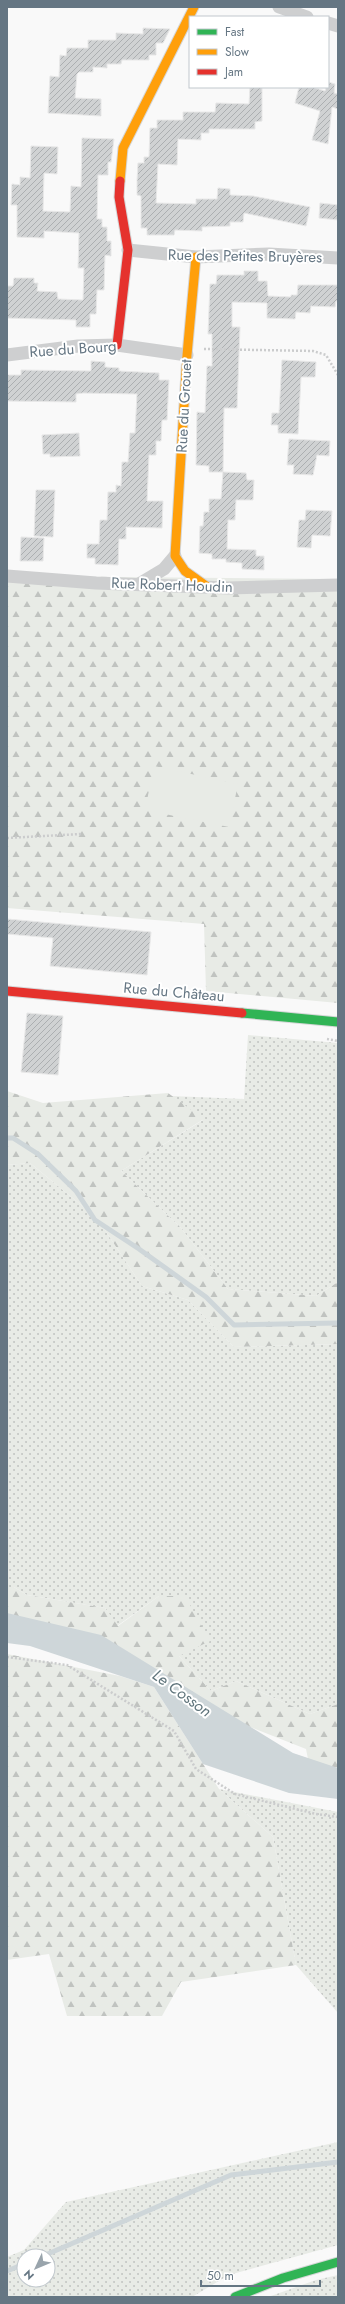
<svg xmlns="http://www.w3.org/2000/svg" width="345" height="2304" font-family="Jost,sans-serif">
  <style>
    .grass { fill: url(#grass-dots); fill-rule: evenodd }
    .forest { fill: url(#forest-firs) }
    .garden { fill: #e8ebe6 }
    .water { fill: #ced6d9 }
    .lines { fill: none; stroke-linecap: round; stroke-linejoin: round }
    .stream { stroke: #ced6d9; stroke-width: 5 }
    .building { fill: url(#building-hatch); stroke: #e8e8e8 }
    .fast-casing { stroke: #d5d6d7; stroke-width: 11 }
    .slow-casing { stroke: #d5d6d7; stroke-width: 11 }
    .jam-casing { stroke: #d5d6d7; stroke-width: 11 }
    .path { stroke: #cbcccd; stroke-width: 2.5; stroke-dasharray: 2 2; stroke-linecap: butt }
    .street { stroke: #cecfd0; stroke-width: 13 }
    .fast { stroke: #30b455; stroke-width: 9 }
    .slow { stroke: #ff9f0a; stroke-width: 9 }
    .jam { stroke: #e5322d; stroke-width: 9 }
    .labels { text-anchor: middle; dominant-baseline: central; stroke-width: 4; stroke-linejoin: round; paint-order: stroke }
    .street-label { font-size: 15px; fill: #657683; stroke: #fff }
    .water-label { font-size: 16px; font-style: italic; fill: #60757c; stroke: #fff }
  </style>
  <defs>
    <pattern id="grass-dots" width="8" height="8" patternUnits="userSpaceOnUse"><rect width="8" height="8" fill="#e8ebe6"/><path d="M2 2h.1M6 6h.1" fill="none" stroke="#c0c3c0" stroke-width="1.8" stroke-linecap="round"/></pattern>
    <pattern id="forest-firs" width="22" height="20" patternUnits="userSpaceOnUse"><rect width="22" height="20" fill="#e8ebe6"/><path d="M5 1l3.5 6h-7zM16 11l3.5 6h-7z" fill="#c0c3c0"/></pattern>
    <pattern id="building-hatch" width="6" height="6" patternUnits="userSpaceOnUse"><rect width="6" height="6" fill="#d0d2d3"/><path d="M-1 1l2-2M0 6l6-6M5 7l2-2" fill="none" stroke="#acafb1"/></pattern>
  </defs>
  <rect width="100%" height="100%" fill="#f9f9f9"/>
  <path class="grass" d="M 248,1035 L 338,1043 L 338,1282 L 316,1296 L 228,1289 L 181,1228 L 121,1171 L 203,1120 L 172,1096 L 244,1099 Z
    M 30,1163 L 97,1218 L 142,1286 L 188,1300 L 234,1347 L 338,1344 L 338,1704 L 310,1714 L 236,1681 L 211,1691 L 179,1656 L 159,1596 L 117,1626 L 105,1608 L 27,1595 L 14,1587 L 7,1587 L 7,1165 Z
    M 219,1789 L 338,1812 L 338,2013 L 296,1965 L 273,1837 Z
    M 338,2142 L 338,2245 L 229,2275 L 192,2297 L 7,2297 L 7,2257 L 24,2250 L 66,2202 ZM 24,2256 L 48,2256 L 48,2280 L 24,2280 Z
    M 338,2275 L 338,2297 L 268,2297 L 316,2280 Z"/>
  <path class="forest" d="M 7,576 L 338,579 L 338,1003 L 206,991 L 204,924 L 7,908 Z
    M 7,1091 L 43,1103 L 168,1093 L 204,1119 L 121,1171 L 181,1228 L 228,1289 L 316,1296 L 338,1282 L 338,1344 L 234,1347 L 188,1300 L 142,1286 L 97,1218 L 30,1163 L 7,1165 Z
    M 7,1587 L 14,1587 L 27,1595 L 105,1608 L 118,1626 L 159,1596 L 185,1596 L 210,1641 L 179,1656 L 211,1691 L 236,1681 L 310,1714 L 338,1704 L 338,1772 L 310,1769 L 306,1749 L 225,1717 L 7,1621 Z
    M 7,1654 L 120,1676 L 154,1687 L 219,1789 L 273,1837 L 296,1965 L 181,1982 L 162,2016 L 67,2016 L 49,1954 L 7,1960 Z"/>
  <path class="garden" d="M 154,766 L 238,784 L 229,827 L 145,810 Z"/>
  <path class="water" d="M 7,1613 L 101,1635 L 293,1753 L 338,1768 L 338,1799 L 289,1793 L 203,1764 L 154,1687 L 30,1646 L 7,1643 Z"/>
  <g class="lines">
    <path class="stream" d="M 7,1138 L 13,1138 L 38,1154 L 76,1191 L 95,1220 L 139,1249 L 206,1297 L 234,1325 L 338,1323
      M 43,2256 L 231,2175 L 338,2162
      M 7,2271 L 24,2264"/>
  </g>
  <path class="building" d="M 143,28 L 170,29 L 163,43 L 156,43 L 156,55 L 149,55 L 149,60 L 122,60 L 121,64 L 107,64 L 107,68 L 93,67 L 93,72 L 79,72 L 77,74 L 75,98 L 101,99 L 101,116 L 48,113 L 50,76 L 59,77 L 60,55 L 66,56 L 67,48 L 88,48 L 88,40 L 116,40 L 116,33 L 143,34 Z
    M 328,82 L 335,84 L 334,93 L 338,94 L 338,109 L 332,107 L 328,144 L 312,140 L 320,111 L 295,103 L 299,87 L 312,87 L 325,91 Z
    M 250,87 L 262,87 L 262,121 L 255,122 L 255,129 L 209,129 L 209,133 L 201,133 L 201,140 L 178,139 L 177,165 L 158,164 L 156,203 L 196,204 L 196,199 L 217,199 L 218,188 L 230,189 L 230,195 L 253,196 L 310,207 L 306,226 L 244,213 L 243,222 L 230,222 L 230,226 L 202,227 L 202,231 L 175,230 L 174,235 L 147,235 L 147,228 L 141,228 L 141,196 L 137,195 L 137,180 L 138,163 L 144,163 L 144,157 L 149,157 L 150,128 L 157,128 L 157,120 L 183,120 L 183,112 L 215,112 L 216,103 L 249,104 Z
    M 82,138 L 114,139 L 111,162 L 108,162 L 108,175 L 98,175 L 97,219 L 102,219 L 102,227 L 107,227 L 107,241 L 111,241 L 111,256 L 105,255 L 104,290 L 97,290 L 96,314 L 90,314 L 90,327 L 76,327 L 76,320 L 7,318 L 7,286 L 13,286 L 14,278 L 34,278 L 34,283 L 38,283 L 37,291 L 57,292 L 58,299 L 83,300 L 84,268 L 78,268 L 79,233 L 44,231 L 44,238 L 17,237 L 17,205 L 11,205 L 12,184 L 20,185 L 20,177 L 30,178 L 31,146 L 58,147 L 57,174 L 44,173 L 43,211 L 70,212 L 71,186 L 81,187 Z
    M 320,203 L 338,205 L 338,220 L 319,218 Z
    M 244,271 L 258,271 L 258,281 L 267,281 L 268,296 L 291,297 L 291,295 L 297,295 L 298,285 L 338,285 L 338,301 L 336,301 L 335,307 L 311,306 L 310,313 L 296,312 L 295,319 L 267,318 L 267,303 L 232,302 L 232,327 L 240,327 L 237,408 L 224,408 L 223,472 L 209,472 L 209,466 L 196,465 L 197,412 L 205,413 L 207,366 L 212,366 L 212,334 L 208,334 L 210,284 L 216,284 L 217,275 L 244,275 Z
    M 282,360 L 316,362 L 315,377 L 301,377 L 298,434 L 278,433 L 278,425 L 271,425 L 272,413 L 279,413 Z
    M 91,361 L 105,362 L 105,367 L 119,368 L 119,371 L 159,373 L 159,380 L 169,380 L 167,420 L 162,420 L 161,441 L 156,441 L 156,455 L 149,455 L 147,501 L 163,501 L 162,528 L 126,527 L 126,539 L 119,539 L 118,565 L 95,564 L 95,558 L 87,558 L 87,544 L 99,544 L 100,520 L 107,520 L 108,492 L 116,492 L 116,485 L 121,486 L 122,462 L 128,462 L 130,433 L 135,433 L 137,394 L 83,393 L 76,394 L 76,402 L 7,401 L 7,375 L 21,375 L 21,370 L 91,371 Z
    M 79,433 L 80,456 L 50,457 L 50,454 L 43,454 L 42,435 Z
    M 289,439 L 330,441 L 329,456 L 317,455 L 313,475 L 293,474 L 294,465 L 287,465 Z
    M 223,472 L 246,473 L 247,480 L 254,480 L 253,500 L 236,500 L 235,520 L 228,520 L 227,549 L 256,550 L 256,556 L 264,556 L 264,570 L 242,569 L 242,563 L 226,562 L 226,559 L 212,559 L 212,554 L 199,553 L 200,526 L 203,526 L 204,512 L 209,512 L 209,499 L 221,499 Z
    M 36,490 L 55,490 L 53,537 L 34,536 Z
    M 306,510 L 332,511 L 330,536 L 312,535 L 311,548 L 297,547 L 299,520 L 305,520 Z
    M 21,537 L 44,538 L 43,561 L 20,561 Z
    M 7,919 L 151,932 L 147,975 L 50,966 L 53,938 L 7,934 Z
    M 27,1013 L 63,1016 L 58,1075 L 21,1072 Z"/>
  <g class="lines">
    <g class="fast-casing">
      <path id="fast" d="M 242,1013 L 338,1022
        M 235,2297 L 283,2278 L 338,2262"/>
    </g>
    <g class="slow-casing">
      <path id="slow" d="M 120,181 L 123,148 L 194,7
        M 196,257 L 187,355 L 175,556 L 185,571 L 206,586"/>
    </g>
    <g class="jam-casing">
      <path id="jam" d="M 117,345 L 128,250 L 119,197 L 120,181
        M 7,991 L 242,1013"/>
    </g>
    <path class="path" d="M 204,349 L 313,351 L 326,355 L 338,375
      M 7,838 L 81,834
      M 327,1039 L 338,1041
      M 7,1657 L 67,1665 L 174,1731 L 196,1769 L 235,1794 L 316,1814 L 338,1817"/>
    <path class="street" d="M 279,7 L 307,17
      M 328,23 L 338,26
      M 128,250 L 196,257 L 269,254 L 338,258
      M 7,355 L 78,346 L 117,345 L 187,355
      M 7,576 L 96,583 L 228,588 L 338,585
      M 139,584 L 164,569 L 175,556"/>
    <use href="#fast" class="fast"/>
    <use href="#slow" class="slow"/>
    <use href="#jam" class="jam"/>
  </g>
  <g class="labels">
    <g class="street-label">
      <text transform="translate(245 256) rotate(1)">Rue des Petites Bruyères</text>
      <text transform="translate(73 349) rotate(-4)">Rue du Bourg</text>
      <text transform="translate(184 406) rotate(-87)">Rue du Grouet</text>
      <text transform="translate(172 585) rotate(2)">Rue Robert Houdin</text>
      <text transform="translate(174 992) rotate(5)">Rue du Château</text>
    </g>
    <g class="water-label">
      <text transform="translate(182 1693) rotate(36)">Le Cosson</text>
    </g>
  </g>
  <rect width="345" height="2304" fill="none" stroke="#657683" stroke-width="16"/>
  <rect x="189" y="16" width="140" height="72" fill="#ffffff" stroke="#c1c8cd"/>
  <rect x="197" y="29" width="20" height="6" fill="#30b455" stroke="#c1c8cd"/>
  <text x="225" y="36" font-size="12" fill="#657683">Fast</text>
  <rect x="197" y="49" width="20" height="6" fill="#ff9f0a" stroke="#c1c8cd"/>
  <text x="225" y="56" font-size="12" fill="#657683">Slow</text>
  <rect x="197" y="69" width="20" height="6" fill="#e5322d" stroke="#c1c8cd"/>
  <text x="225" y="76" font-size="12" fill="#657683">Jam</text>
  <g transform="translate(36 2268) rotate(226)"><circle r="19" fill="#ffffff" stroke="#c1c8cd"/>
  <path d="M0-3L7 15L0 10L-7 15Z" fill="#99a4ac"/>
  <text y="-6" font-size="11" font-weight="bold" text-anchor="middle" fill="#657683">N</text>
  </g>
  <path d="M201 2280v6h119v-6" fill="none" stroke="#657683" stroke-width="2"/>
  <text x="207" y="2280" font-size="12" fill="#657683" stroke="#ffffff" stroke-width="3" paint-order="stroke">50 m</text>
</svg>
